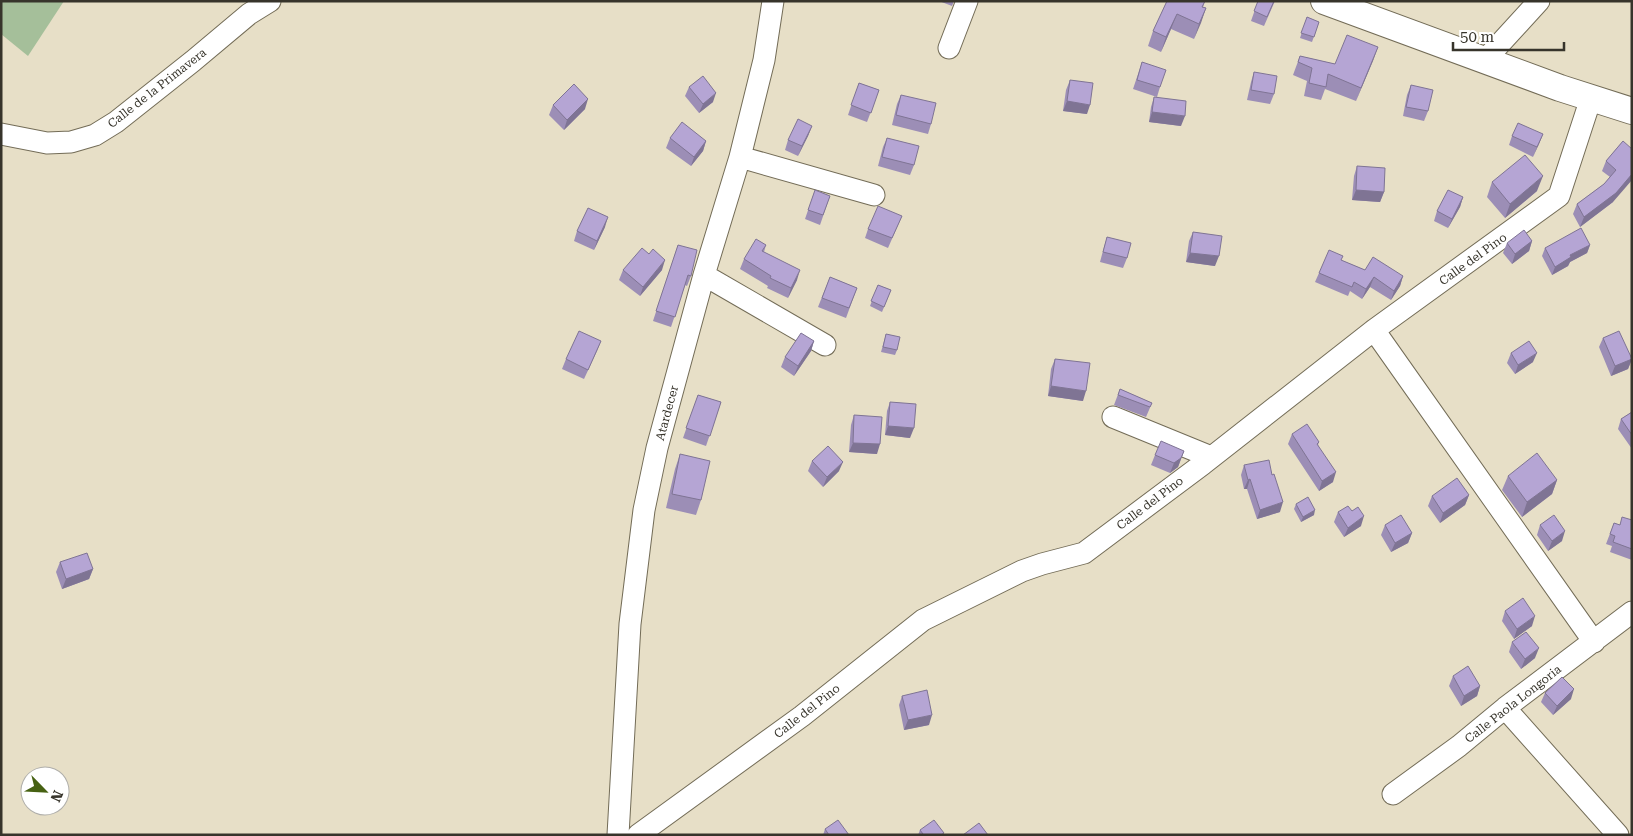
<svg xmlns="http://www.w3.org/2000/svg" width="1633" height="836" font-family="'Roboto Serif',serif">
  <style>
    .green { fill: #a5bf9a }
    .lines { fill: none; stroke-linecap: round; stroke-linejoin: round }
    .minor-casing { stroke: #736c57; stroke-width: 23 }
    .major-casing { stroke: #736c57; stroke-width: 28 }
    .minor { stroke: #fff; stroke-width: 21 }
    .major { stroke: #fff; stroke-width: 26 }
    .wall { fill: #9c8eb6 }
    .shaded-wall { fill: #7f7494 }
    .building { fill: #b5a5d4; stroke: #7f7494 }
    .labels { text-anchor: middle; dominant-baseline: central; stroke-width: 5; stroke-linejoin: round; paint-order: stroke }
    .street-label { font-size: 12px; fill: #37342b; stroke: #fff }
  </style>
  <rect width="100%" height="100%" fill="#e7dfc7"/>
  <path class="green" d="M 1,1 L 64,1 L 28,56 L 1,34 Z"/>
  <g class="lines">
    <g class="minor-casing">
      <path id="minor" d="M 949,48 L 967,1
        M 1485,60 L 1539,1
        M 1,134 L 47,143 L 71,142 L 95,135 L 116,122 L 193,61 L 249,14 L 270,1
        M 740,157 L 874,195
        M 704,275 L 825,345
        M 1374,330 L 1594,642
        M 1113,417 L 1211,457
        M 1505,708 L 1618,835
        M 1393,794 L 1459,746 L 1505,708 L 1632,612
        M 618,835 L 630,624 L 644,510 L 657,448 L 704,275 L 740,157 L 764,60 L 773,1
        M 638,835 L 802,716 L 923,620 L 1022,571 L 1042,564 L 1084,553 L 1203,464 L 1374,330 L 1559,196 L 1591,98"/>
    </g>
    <g class="major-casing">
      <path id="major" d="M 1324,1 L 1560,88 L 1632,111"/>
    </g>
    <use href="#minor" class="minor"/>
    <use href="#major" class="major"/>
  </g>
  <path class="wall" d="M 939,1 L 954,1 L 952,6 Z
    M 1167,1 L 1205,1 L 1203,7 L 1206,8 L 1194,39 L 1171,29 L 1161,52 L 1148,46 L 1153,31 Z
    M 1258,1 L 1275,1 L 1264,26 L 1251,21 Z
    M 1307,17 L 1319,22 L 1312,42 L 1300,38 Z
    M 1378,47 L 1356,101 L 1325,89 L 1321,100 L 1304,96 L 1307,81 L 1293,75 L 1300,56 L 1335,64 Z
    M 1142,62 L 1160,87 L 1157,97 L 1133,89 Z
    M 1254,72 L 1274,94 L 1270,104 L 1247,100 L 1251,82 Z
    M 1070,80 L 1087,114 L 1063,111 L 1066,90 Z
    M 859,83 L 879,90 L 867,122 L 848,115 Z
    M 1411,85 L 1428,111 L 1424,121 L 1403,116 L 1407,95 Z
    M 689,87 L 713,102 L 699,113 L 685,96 Z
    M 901,95 L 931,124 L 928,134 L 892,125 L 897,104 Z
    M 1154,97 L 1181,126 L 1149,122 L 1151,107 Z
    M 553,105 L 585,109 L 564,130 L 549,115 Z
    M 812,126 L 808,136 L 798,156 L 785,150 L 788,140 Z
    M 1543,134 L 1533,157 L 1509,145 L 1512,136 Z
    M 670,138 L 706,141 L 703,151 L 691,166 L 666,148 Z
    M 887,138 L 914,165 L 910,175 L 878,166 L 883,147 Z
    M 1623,141 L 1613,202 L 1580,227 L 1573,214 L 1577,204 L 1604,184 L 1610,177 L 1602,171 L 1606,161 Z
    M 1357,166 L 1384,192 L 1380,202 L 1352,200 L 1354,176 Z
    M 1492,182 L 1537,191 L 1505,218 L 1487,197 Z
    M 815,190 L 830,196 L 820,225 L 805,219 Z
    M 1463,197 L 1460,207 L 1448,228 L 1434,221 L 1437,211 Z
    M 902,216 L 888,248 L 865,238 L 868,229 Z
    M 605,227 L 594,250 L 574,241 L 577,231 Z
    M 1193,232 L 1215,266 L 1186,262 L 1189,241 Z
    M 1107,237 L 1127,258 L 1123,268 L 1100,262 L 1104,247 Z
    M 1532,241 L 1529,251 L 1512,264 L 1503,253 L 1507,243 Z
    M 678,245 L 691,276 L 687,286 L 685,285 L 671,327 L 653,321 Z
    M 766,245 L 764,252 L 797,280 L 788,298 L 767,288 L 768,286 L 740,269 L 744,259 Z
    M 1590,245 L 1587,253 L 1570,262 L 1568,266 L 1552,275 L 1542,256 L 1545,248 Z
    M 1341,260 L 1365,270 L 1403,276 L 1400,286 L 1391,300 L 1370,287 L 1362,299 L 1350,291 L 1348,296 L 1315,282 L 1319,273 Z
    M 623,270 L 662,270 L 640,296 L 619,280 Z
    M 830,277 L 857,288 L 846,318 L 818,307 Z
    M 878,285 L 891,290 L 882,312 L 870,306 Z
    M 886,334 L 897,350 L 895,355 L 881,352 Z
    M 1603,338 L 1632,359 L 1628,369 L 1611,376 L 1599,347 Z
    M 601,341 L 597,351 L 584,379 L 562,369 L 566,359 Z
    M 814,341 L 811,351 L 794,376 L 781,367 L 785,357 Z
    M 1511,353 L 1533,362 L 1515,374 L 1507,363 Z
    M 1055,359 L 1083,401 L 1048,396 L 1051,369 Z
    M 1120,389 L 1152,403 L 1146,417 L 1114,405 Z
    M 698,395 L 721,402 L 706,446 L 683,438 Z
    M 890,402 L 910,438 L 885,435 L 887,411 Z
    M 1632,412 L 1632,449 L 1618,429 L 1621,419 Z
    M 854,415 L 877,454 L 849,452 L 851,425 Z
    M 1292,434 L 1319,442 L 1318,445 L 1333,482 L 1319,491 L 1288,444 Z
    M 1184,451 L 1178,467 L 1170,473 L 1151,465 L 1155,455 Z
    M 680,454 L 701,500 L 696,515 L 666,508 L 675,469 Z
    M 812,461 L 839,471 L 823,487 L 808,471 Z
    M 1244,465 L 1280,512 L 1257,519 L 1247,489 L 1244,489 L 1241,475 Z
    M 1508,476 L 1557,480 L 1552,494 L 1522,517 L 1502,490 Z
    M 1469,495 L 1465,505 L 1440,523 L 1428,506 L 1432,496 Z
    M 1296,504 L 1314,515 L 1301,522 L 1294,509 Z
    M 1338,512 L 1361,526 L 1344,537 L 1334,522 Z
    M 1632,520 L 1632,560 L 1610,552 L 1612,546 L 1606,544 L 1614,523 L 1620,525 Z
    M 1385,525 L 1412,533 L 1408,543 L 1391,552 L 1381,535 Z
    M 1540,525 L 1562,541 L 1548,551 L 1537,535 Z
    M 60,562 L 93,569 L 89,579 L 62,589 L 56,572 Z
    M 1505,611 L 1532,626 L 1514,639 L 1502,621 Z
    M 1512,642 L 1535,658 L 1521,669 L 1509,652 Z
    M 1453,676 L 1480,686 L 1477,696 L 1461,706 L 1449,686 Z
    M 1545,693 L 1571,699 L 1553,715 L 1541,702 Z
    M 902,696 L 929,725 L 904,730 L 899,705 Z
    M 825,829 L 849,835 L 823,835 Z
    M 920,830 L 943,835 L 918,835 Z"/>
  <path class="shaded-wall" d="M 1206,8 L 1201,23 L 1194,39 L 1199,24 Z
    M 1177,14 L 1171,29 L 1161,52 L 1166,37 Z
    M 1378,47 L 1373,61 L 1356,101 L 1361,88 Z
    M 716,93 L 713,102 L 699,113 L 703,104 Z
    M 588,99 L 585,109 L 564,130 L 567,120 Z
    M 1067,101 L 1090,105 L 1087,114 L 1063,111 Z
    M 1152,112 L 1185,116 L 1181,126 L 1149,122 Z
    M 812,126 L 808,136 L 798,156 L 802,146 Z
    M 1543,134 L 1539,144 L 1533,157 L 1537,147 Z
    M 706,141 L 703,151 L 691,166 L 694,157 Z
    M 1632,174 L 1632,180 L 1613,202 L 1580,227 L 1584,217 Z
    M 1543,176 L 1537,191 L 1505,218 L 1510,204 Z
    M 1356,190 L 1384,192 L 1380,202 L 1352,200 Z
    M 1463,197 L 1460,207 L 1448,228 L 1452,219 Z
    M 608,217 L 605,227 L 594,250 L 597,241 Z
    M 1532,241 L 1529,251 L 1512,264 L 1515,254 Z
    M 1590,245 L 1587,253 L 1570,262 L 1568,266 L 1552,275 L 1555,267 L 1570,255 Z
    M 1190,253 L 1219,256 L 1215,266 L 1186,262 Z
    M 665,260 L 662,270 L 640,296 L 643,287 Z
    M 800,270 L 797,280 L 788,298 L 791,288 Z
    M 1403,276 L 1400,286 L 1391,300 L 1394,291 Z
    M 1374,277 L 1370,287 L 1362,299 L 1366,289 Z
    M 814,341 L 811,351 L 794,376 L 798,366 Z
    M 1537,353 L 1533,362 L 1515,374 L 1518,365 Z
    M 1632,359 L 1628,369 L 1611,376 L 1615,366 Z
    M 1051,386 L 1086,391 L 1083,401 L 1048,396 Z
    M 888,426 L 914,428 L 910,438 L 885,435 Z
    M 853,443 L 880,444 L 877,454 L 849,452 Z
    M 1184,451 L 1178,467 L 1170,473 L 1174,463 Z
    M 843,462 L 839,471 L 823,487 L 827,477 Z
    M 1336,472 L 1333,482 L 1319,491 L 1322,481 Z
    M 1250,479 L 1247,489 L 1244,489 L 1248,480 Z
    M 1557,480 L 1552,494 L 1522,517 L 1527,502 Z
    M 1469,495 L 1465,505 L 1440,523 L 1443,513 Z
    M 1283,502 L 1280,512 L 1257,519 L 1260,510 Z
    M 1315,510 L 1314,515 L 1301,522 L 1303,517 Z
    M 1364,516 L 1361,526 L 1344,537 L 1348,528 Z
    M 1565,531 L 1562,541 L 1548,551 L 1552,541 Z
    M 1412,533 L 1408,543 L 1391,552 L 1395,543 Z
    M 93,569 L 89,579 L 62,589 L 66,579 Z
    M 1535,616 L 1532,626 L 1514,639 L 1517,629 Z
    M 1539,648 L 1535,658 L 1521,669 L 1525,659 Z
    M 1480,686 L 1477,696 L 1461,706 L 1464,696 Z
    M 1574,689 L 1571,699 L 1553,715 L 1557,706 Z
    M 932,715 L 929,725 L 904,730 L 908,720 Z"/>
  <path class="building" d="M 1167,1 L 1205,1 L 1202,7 L 1206,8 L 1199,24 L 1177,14 L 1166,37 L 1153,31 Z
    M 1258,1 L 1274,1 L 1267,17 L 1254,11 Z
    M 1307,17 L 1319,22 L 1314,37 L 1301,33 Z
    M 1347,35 L 1378,47 L 1361,88 L 1328,74 L 1326,87 L 1309,83 L 1312,68 L 1298,62 L 1300,56 L 1335,64 Z
    M 1142,62 L 1166,70 L 1160,87 L 1137,80 Z
    M 1254,72 L 1277,76 L 1274,94 L 1251,90 Z
    M 703,76 L 716,93 L 703,104 L 689,87 Z
    M 1070,80 L 1093,83 L 1090,105 L 1067,101 Z
    M 859,83 L 879,90 L 871,113 L 851,105 Z
    M 574,84 L 588,99 L 567,120 L 553,105 Z
    M 1411,85 L 1433,90 L 1428,111 L 1406,107 Z
    M 901,95 L 936,103 L 931,124 L 896,115 Z
    M 1154,97 L 1186,101 L 1185,116 L 1152,112 Z
    M 798,119 L 812,126 L 802,146 L 788,140 Z
    M 682,122 L 706,141 L 694,157 L 670,138 Z
    M 1518,123 L 1543,134 L 1537,147 L 1512,136 Z
    M 887,138 L 919,146 L 914,165 L 882,157 Z
    M 1623,141 L 1632,149 L 1632,174 L 1616,193 L 1584,217 L 1577,204 L 1604,184 L 1616,170 L 1606,161 Z
    M 1525,155 L 1543,176 L 1510,204 L 1492,182 Z
    M 1357,166 L 1385,168 L 1384,192 L 1356,190 Z
    M 815,190 L 830,196 L 823,215 L 808,210 Z
    M 1448,190 L 1463,197 L 1452,219 L 1437,211 Z
    M 878,206 L 902,216 L 892,238 L 868,229 Z
    M 588,208 L 608,217 L 597,241 L 577,231 Z
    M 1581,228 L 1590,245 L 1570,255 L 1571,257 L 1555,267 L 1545,248 Z
    M 1524,230 L 1532,241 L 1515,254 L 1507,243 Z
    M 1193,232 L 1222,236 L 1219,256 L 1190,253 Z
    M 1107,237 L 1131,243 L 1127,258 L 1103,252 Z
    M 756,239 L 766,245 L 762,251 L 800,270 L 791,288 L 770,278 L 771,276 L 744,259 Z
    M 678,245 L 697,250 L 691,276 L 688,275 L 675,317 L 656,311 Z
    M 642,248 L 649,254 L 653,249 L 665,260 L 643,287 L 623,270 Z
    M 1329,250 L 1343,256 L 1341,260 L 1365,270 L 1373,257 L 1403,276 L 1394,291 L 1374,277 L 1366,289 L 1354,282 L 1352,287 L 1319,273 Z
    M 830,277 L 857,288 L 849,308 L 822,298 Z
    M 878,285 L 891,290 L 884,307 L 871,301 Z
    M 579,331 L 601,341 L 588,370 L 566,359 Z
    M 1619,331 L 1632,359 L 1615,366 L 1603,338 Z
    M 801,333 L 814,341 L 798,366 L 785,357 Z
    M 886,334 L 900,337 L 897,350 L 883,347 Z
    M 1529,341 L 1537,353 L 1518,365 L 1511,353 Z
    M 1055,359 L 1090,363 L 1086,391 L 1051,386 Z
    M 1120,389 L 1152,403 L 1150,407 L 1118,395 Z
    M 698,395 L 721,402 L 710,436 L 686,428 Z
    M 890,402 L 916,404 L 914,428 L 888,426 Z
    M 1632,412 L 1632,435 L 1621,419 Z
    M 854,415 L 882,417 L 880,444 L 853,443 Z
    M 1307,424 L 1319,442 L 1317,444 L 1336,472 L 1322,481 L 1292,434 Z
    M 1161,441 L 1184,451 L 1181,458 L 1174,463 L 1155,455 Z
    M 828,446 L 843,462 L 827,477 L 812,461 Z
    M 1537,453 L 1557,480 L 1527,502 L 1508,476 Z
    M 680,454 L 710,461 L 701,500 L 672,494 Z
    M 1269,460 L 1272,475 L 1274,474 L 1283,502 L 1260,510 L 1250,479 L 1248,480 L 1244,465 Z
    M 1457,478 L 1469,495 L 1443,513 L 1432,496 Z
    M 1308,497 L 1315,510 L 1303,517 L 1296,504 Z
    M 1348,506 L 1352,511 L 1358,507 L 1364,516 L 1348,528 L 1338,512 Z
    M 1401,515 L 1412,533 L 1395,543 L 1385,525 Z
    M 1554,515 L 1565,531 L 1552,541 L 1540,525 Z
    M 1622,517 L 1632,520 L 1632,549 L 1613,542 L 1615,536 L 1610,534 L 1614,523 L 1620,525 Z
    M 87,553 L 93,569 L 66,579 L 60,562 Z
    M 1523,598 L 1535,616 L 1517,629 L 1505,611 Z
    M 1526,632 L 1539,648 L 1525,659 L 1512,642 Z
    M 1468,666 L 1480,686 L 1464,696 L 1453,676 Z
    M 1562,677 L 1574,689 L 1557,706 L 1545,693 Z
    M 927,690 L 932,715 L 908,720 L 902,696 Z
    M 838,820 L 849,835 L 829,835 L 825,829 Z
    M 934,820 L 944,833 L 941,835 L 922,835 L 923,834 L 920,830 Z
    M 979,823 L 988,835 L 963,835 Z"/>
  <g class="labels">
    <g class="street-label">
      <text transform="translate(157 88) rotate(-38)">Calle de la Primavera</text>
      <text transform="translate(1473 259) rotate(-36)">Calle del Pino</text>
      <text transform="translate(667 413) rotate(-75)">Atardecer</text>
      <text transform="translate(1150 503) rotate(-37)">Calle del Pino</text>
      <text transform="translate(1513 704) rotate(-38)">Calle Paola Longoria</text>
      <text transform="translate(807 711) rotate(-38)">Calle del Pino</text>
    </g>
  </g>
  <rect width="1633" height="836" fill="none" stroke="#37342b" stroke-width="5"/>
  <g transform="translate(45 791) rotate(114)"><circle r="24" fill="#ffffff" stroke="#afaeaa"/>
  <path d="M0-4L9 19L0 12L-9 19Z" fill="#466112"/>
  <text y="-8" font-size="14" font-weight="bold" text-anchor="middle" fill="#37342b">N</text>
  </g>
  <path d="M1453 42v8h111v-8" fill="none" stroke="#37342b" stroke-width="2.5"/>
  <text x="1460" y="42" font-size="15" fill="#37342b" stroke="#ffffff" stroke-width="4" paint-order="stroke">50 m</text>
</svg>
